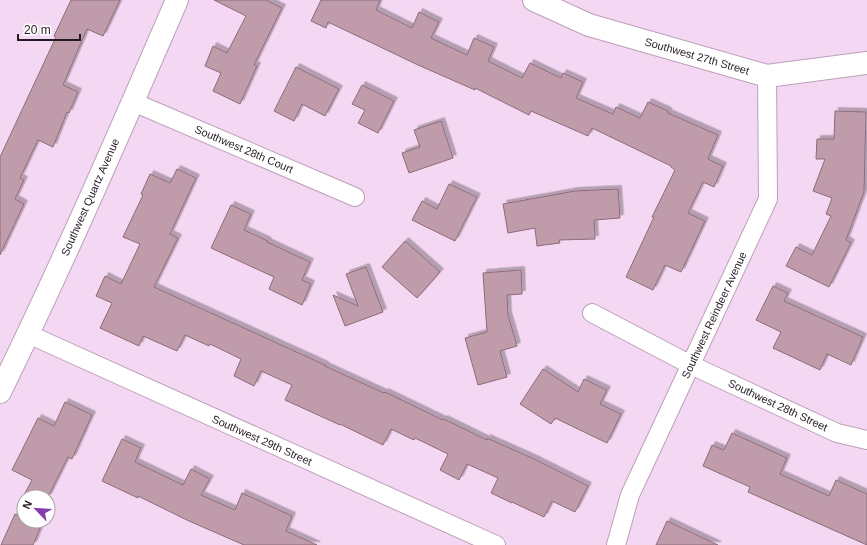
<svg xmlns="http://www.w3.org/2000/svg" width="867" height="545" font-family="Helvetica,sans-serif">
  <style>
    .building { fill: #c09caa; stroke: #8c6b78; filter: url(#shadow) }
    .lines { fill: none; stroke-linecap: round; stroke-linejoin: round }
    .street-casing { stroke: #bba0b9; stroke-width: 20 }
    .secondary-casing { stroke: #bba0b9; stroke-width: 24 }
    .street { stroke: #fff; stroke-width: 18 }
    .secondary { stroke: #fff; stroke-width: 22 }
    .labels { text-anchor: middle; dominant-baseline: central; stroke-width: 3; stroke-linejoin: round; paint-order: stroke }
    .street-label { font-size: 11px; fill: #241a24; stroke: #fff }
  </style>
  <defs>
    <filter id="shadow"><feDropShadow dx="3.5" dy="-3.5" stdDeviation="0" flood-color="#0004"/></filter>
  </defs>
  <rect width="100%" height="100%" fill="#f4d8f3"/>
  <path class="building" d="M 71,0 L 120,0 L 103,36 L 87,29 L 63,85 L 78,92 L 69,113 L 67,112 L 53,147 L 38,140 L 20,178 L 24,180 L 15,199 L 24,204 L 0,255 L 0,157 L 56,37 L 54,36 Z
    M 214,0 L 266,0 L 282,8 L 254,65 L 257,66 L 240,104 L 213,91 L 221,73 L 205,66 L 213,46 L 227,53 L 246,16 Z
    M 321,0 L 380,0 L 376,10 L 412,28 L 419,12 L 439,22 L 431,38 L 467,55 L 474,38 L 494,47 L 488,61 L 522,78 L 530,63 L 561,78 L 563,73 L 583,82 L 576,98 L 613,114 L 616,107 L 640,118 L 648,102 L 668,111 L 668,113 L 718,135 L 708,159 L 723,166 L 714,187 L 703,182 L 688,213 L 705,221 L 681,272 L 665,265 L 653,290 L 626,277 L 654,217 L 652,217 L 675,170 L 671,167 L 671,166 L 592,128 L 588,136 L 531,111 L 529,115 L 475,88 L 475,90 L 418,65 L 328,22 L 326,28 L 311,21 Z
    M 296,67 L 339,89 L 325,116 L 302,104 L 294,121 L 274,111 Z
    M 362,85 L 394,101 L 378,133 L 358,123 L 365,110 L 352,104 Z
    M 835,111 L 866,112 L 864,192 L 846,240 L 851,243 L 829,287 L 786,266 L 796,247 L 812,255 L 831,216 L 826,214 L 832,198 L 813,191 L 825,159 L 816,159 L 817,139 L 834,139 Z
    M 441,121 L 453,158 L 409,173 L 402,153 L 420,147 L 414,130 Z
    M 177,169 L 196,178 L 170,234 L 178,238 L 154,287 L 325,365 L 325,366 L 384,393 L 385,392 L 443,420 L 444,419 L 487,440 L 487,438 L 534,459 L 588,486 L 575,512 L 552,501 L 544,517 L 512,502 L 512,503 L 491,493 L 498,478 L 467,464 L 459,480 L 440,470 L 448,454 L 415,438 L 414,440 L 391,429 L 383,445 L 340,424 L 340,425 L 285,400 L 292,385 L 261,371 L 254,386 L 234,376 L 241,359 L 210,344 L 209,346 L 185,335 L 177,351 L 143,336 L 139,346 L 100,328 L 112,303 L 96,296 L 105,276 L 121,284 L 140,244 L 123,237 L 143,195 L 141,194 L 150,174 L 170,183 Z
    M 449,184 L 477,197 L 455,241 L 412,220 L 422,201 L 437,209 Z
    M 618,189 L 620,218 L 594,220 L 595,239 L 559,240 L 560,243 L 537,246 L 535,228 L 508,233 L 503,204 L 575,191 Z
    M 231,205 L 251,214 L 244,230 L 268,241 L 267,242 L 310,262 L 302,280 L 311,284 L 302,305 L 269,289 L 274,277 L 211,248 Z
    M 405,241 L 440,272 L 417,298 L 382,267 Z
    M 366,267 L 383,312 L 345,326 L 333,295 L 358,306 L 346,274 Z
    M 521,270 L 522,294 L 507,295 L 508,315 L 517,346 L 500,351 L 507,377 L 478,385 L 465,338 L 487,332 L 483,273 Z
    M 773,286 L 788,293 L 784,301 L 863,337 L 851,365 L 827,354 L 820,370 L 773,348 L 781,332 L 756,320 Z
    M 543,369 L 578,392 L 584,379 L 607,390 L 600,404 L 621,414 L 607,443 L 555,418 L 551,424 L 520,404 Z
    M 65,402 L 92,415 L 72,459 L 68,457 L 48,497 L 23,497 L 32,480 L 12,470 L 38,418 L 54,426 Z
    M 732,433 L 787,458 L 780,474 L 829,496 L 836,480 L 867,494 L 867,545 L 748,492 L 750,487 L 703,466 L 712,445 L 724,450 Z
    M 122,439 L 141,448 L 135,462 L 183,485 L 191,469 L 210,479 L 201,495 L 235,510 L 242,493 L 292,516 L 286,531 L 317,545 L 244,545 L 189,521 L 138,496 L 138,498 L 102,481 Z
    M 15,514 L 24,519 L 24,521 L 29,521 L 41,526 L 33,545 L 1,545 Z
    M 667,521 L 718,545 L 656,545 Z"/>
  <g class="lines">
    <g class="street-casing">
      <path id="street" d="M 133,102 L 355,197
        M 592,313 L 691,365 L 837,433 L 867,440
        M 28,334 L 496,545
        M 616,545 L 630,495 L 768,199 L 767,76"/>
    </g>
    <g class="secondary-casing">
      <path id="secondary" d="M 534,0 L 589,25 L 767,76 L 867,63
        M 0,392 C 63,263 120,132 177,0"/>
    </g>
    <use href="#street" class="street"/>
    <use href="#secondary" class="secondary"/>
  </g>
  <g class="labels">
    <g class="street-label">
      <text transform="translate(697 56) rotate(16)">Southwest 27th Street</text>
      <text transform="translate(244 149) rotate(23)">Southwest 28th Court</text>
      <text transform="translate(90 197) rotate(-66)">Southwest Quartz Avenue</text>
      <text transform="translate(714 315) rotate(-65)">Southwest Reindeer Avenue</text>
      <text transform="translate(778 405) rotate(25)">Southwest 28th Street</text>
      <text transform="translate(262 440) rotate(24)">Southwest 29th Street</text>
    </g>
  </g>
  <g transform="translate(36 509) rotate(295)"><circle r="19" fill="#ffffff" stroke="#a7a3a7"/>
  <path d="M0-3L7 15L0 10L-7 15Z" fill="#893eb0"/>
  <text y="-6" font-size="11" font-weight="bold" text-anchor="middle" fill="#241a24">N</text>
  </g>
  <path d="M18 34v6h62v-6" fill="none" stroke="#241a24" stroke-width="2"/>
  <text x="24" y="34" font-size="12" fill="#241a24" stroke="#ffffff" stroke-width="3" paint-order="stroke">20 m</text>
</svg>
